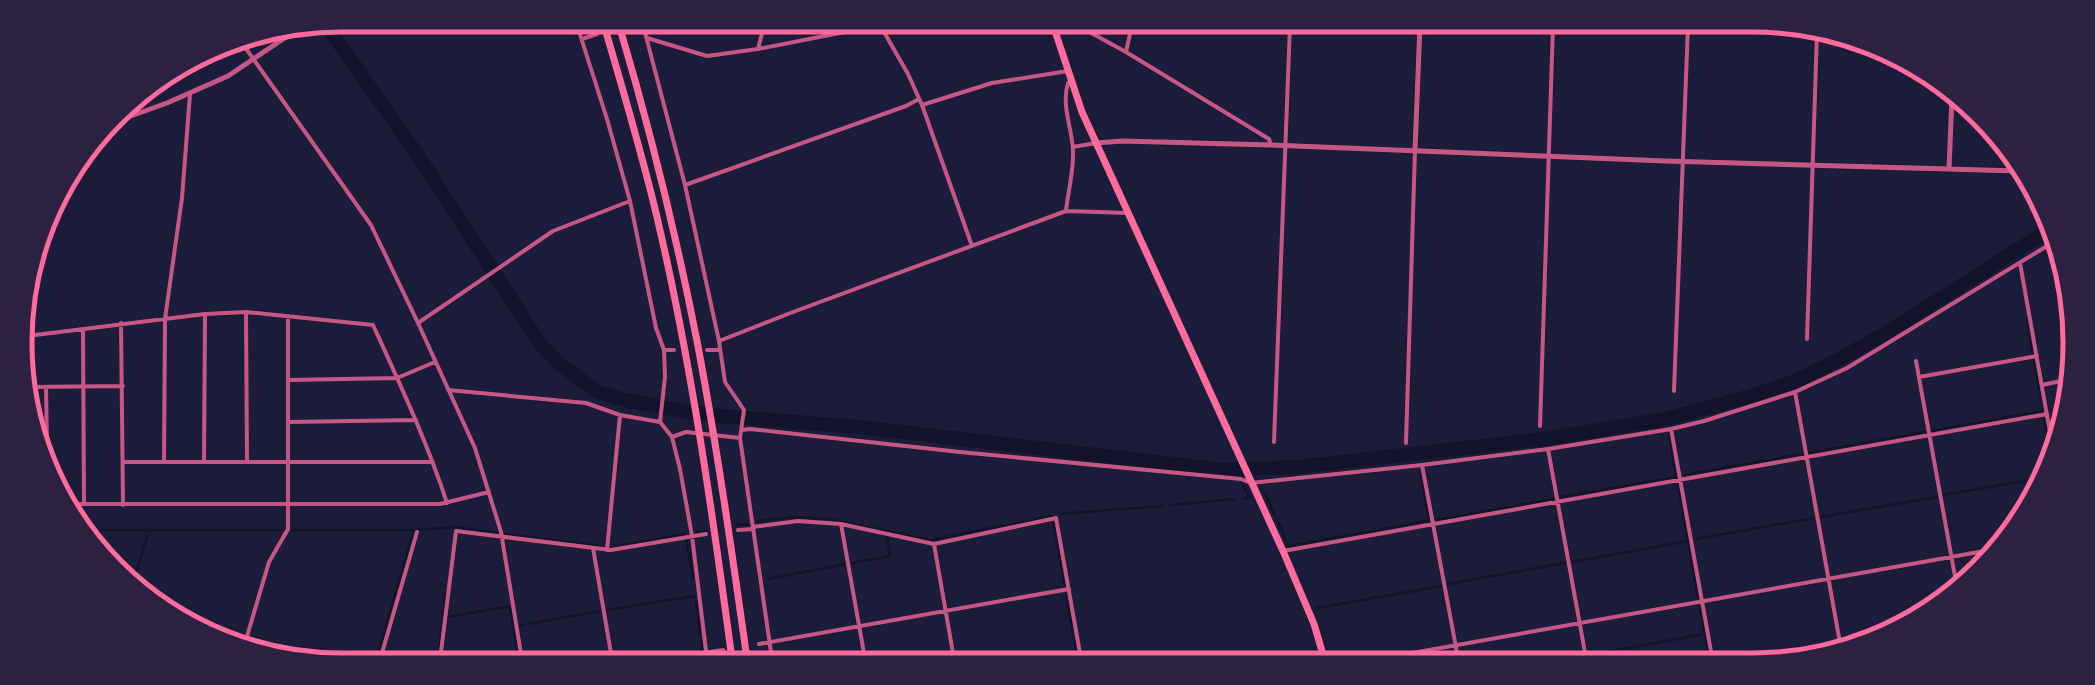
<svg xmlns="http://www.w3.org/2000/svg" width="2095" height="685" font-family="Raleway,sans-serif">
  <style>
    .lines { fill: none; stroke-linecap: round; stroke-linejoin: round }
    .stream { stroke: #12122b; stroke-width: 2.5 }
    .river { stroke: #12122b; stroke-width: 14 }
    .minor { stroke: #c65784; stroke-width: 4 }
    .tertiary { stroke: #c65784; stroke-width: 5 }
    .trunk { stroke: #ff6b9d; stroke-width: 7 }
    .motorway { stroke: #ff6b9d; stroke-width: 7 }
    .rim { fill: none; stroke: #ff6b9d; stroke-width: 5 }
  </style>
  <rect width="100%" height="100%" fill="#1b1b3a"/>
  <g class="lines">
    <path class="stream" d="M 2027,318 L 2033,355
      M 2034,362 L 2043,408
      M 2045,420 L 2049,444
      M 1932,431 L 2043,411
      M 1669,433 L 1676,476
      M 1809,453 L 1924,432
      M 1421,475 L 1429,521
      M 1685,475 L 1802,454
      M 1242,483 L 1250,498 L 1244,498
      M 1678,485 L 1698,598
      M 1266,495 L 1274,514
      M 1943,495 L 2036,479
      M 1561,497 L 1677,477
      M 1171,505 L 1234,499
      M 1060,514 L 1162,506
      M 1820,517 L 1937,497
      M 1437,520 L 1553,499
      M 758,521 L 795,517 L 828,519 L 931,540 L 1053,516
      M 1278,522 L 1289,546 L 1428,521
      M 1054,524 L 1065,587
      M 737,525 L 748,524
      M 87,530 L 285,530
      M 292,530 L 417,530 L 456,527 L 497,533
      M 697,532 L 706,530
      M 505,534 L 606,547
      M 686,538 L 693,579
      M 1696,539 L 1814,518
      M 609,548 L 685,534
      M 1572,562 L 1688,541
      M 852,563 L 890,556 L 887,536
      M 768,579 L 846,564
      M 134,580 L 147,536
      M 1448,584 L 1565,563
      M 1066,594 L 1078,659
      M 696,601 L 700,633
      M 1700,607 L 1709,657
      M 1317,608 L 1442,586
      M 607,610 L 695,596
      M 448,617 L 510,606 L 519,660
      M 528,624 L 600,611
      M 520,626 L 523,625
      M 1843,641 L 1855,639
      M 701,643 L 702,649
      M 1588,655 L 1705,634
      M 1582,656 L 1582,658
      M 1751,657 L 1836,642
      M 1036,659 L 1077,652
      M 376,660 L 413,534
      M 438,660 L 446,593"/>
    <path class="river" d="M 327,26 L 419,157 L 539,342 L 558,363 L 598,392 L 628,401 L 685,411 L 720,416 L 859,427 L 1224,470 L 1298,467 L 1552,438 L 1666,419 L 1750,396 L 1796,381 L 1840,359 L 1889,331 L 2049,230"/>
    <path class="minor" d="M 577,25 L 607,119 L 630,201 L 656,328 L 664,350 L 665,377 L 660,422
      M 643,25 L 685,185 L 719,341 L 725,382 L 744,410 L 740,438 L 772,659
      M 880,25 L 908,74 L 922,105 L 972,246
      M 1080,25 L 1084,29 L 1126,52 L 1269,139 L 1271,145
      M 647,38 L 707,56 L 758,49 L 850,31 L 865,25
      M 582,39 L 597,34
      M 242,43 L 371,225 L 418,323 L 475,448 L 501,532 L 522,660
      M 758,49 L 764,25
      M 1126,52 L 1132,25
      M 922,105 L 992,83 L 1068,71
      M 1073,147 L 1096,143
      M 685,185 L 906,106 L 919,99
      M 1066,211 C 1068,192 1074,170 1073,150 C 1072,128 1061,105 1068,83 L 1071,81
      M 2020,263 L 2051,438
      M 246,312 L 247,462
      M 121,323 L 123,505
      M 418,323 L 553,231 L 630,201
      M 83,330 L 84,503
      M 27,336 L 205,314 L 246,312 L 373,325 C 400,384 427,442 447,503
      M 1807,339 L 1817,32
      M 719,341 L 793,312 L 1066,211 L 1128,213
      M 664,350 L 674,350
      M 707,350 L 719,350
      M 1916,361 L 1956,582
      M 1919,377 L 2037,356
      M 289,380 L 397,378 L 435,362
      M 2042,385 L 2066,380
      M 30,387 L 123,386
      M 46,387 L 47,448
      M 448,390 L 586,403 L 620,415 L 660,422 L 672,437 L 680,469 L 692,536 L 707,659
      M 1674,391 L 1688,25
      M 1795,392 L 1840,643
      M 288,422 L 416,420
      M 1540,426 L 1553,25
      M 1671,429 L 1712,657
      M 742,430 L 750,429 L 960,452 L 1241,479 L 1251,483 L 1422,465 L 1548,449 L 1671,429 L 1704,421 L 1795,392 L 1847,368 L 2052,243
      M 672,437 L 686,432 L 740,438
      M 1274,442 L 1290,25
      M 1406,443 L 1415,150
      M 1548,449 L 1586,658
      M 124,462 L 433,462
      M 164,462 L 165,319 L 182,198 L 190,94
      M 204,462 L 205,314
      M 1422,465 L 1458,658
      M 72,504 L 440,504 L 489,492
      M 841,524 L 865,659
      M 753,527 L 798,521 L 841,524 L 934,544 L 1056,518 L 1081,659
      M 738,530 L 753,529
      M 934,544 L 954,659
      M 593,548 L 612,659
      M 607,550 L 620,415
      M 1283,551 L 2047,414
      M 245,643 L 269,562 L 288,529 L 288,316
      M 759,644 L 1069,589
      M 1384,658 L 1990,550
      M 667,659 L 723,650
      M 380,660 L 417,532
      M 440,660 L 456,531 L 611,550 L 706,534"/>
    <path class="tertiary" d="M 117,121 L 167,103 L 228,76 L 298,29
      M 1096,143 L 1122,141 L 1271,145 L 1665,161 L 2019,171
      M 1415,150 L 1420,25
      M 1949,169 L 1952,97"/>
    <path class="trunk" d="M 1053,25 L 1082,112 L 1283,551 L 1314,624 L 1324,658"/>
    <path class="motorway" d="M 604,25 C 622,87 641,150 656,213 C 691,360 712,510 732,659
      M 619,25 C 650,129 676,234 697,341 C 717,446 732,553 747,659"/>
  </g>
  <path d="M0 0H2095V685H0ZM342 32H1753A310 310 0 0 1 2063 342V343A310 310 0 0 1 1753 653H342A310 310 0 0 1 32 343V342A310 310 0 0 1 342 32Z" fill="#2d2142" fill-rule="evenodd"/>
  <path class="rim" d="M342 32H1753A310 310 0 0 1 2063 342V343A310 310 0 0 1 1753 653H342A310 310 0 0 1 32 343V342A310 310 0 0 1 342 32Z"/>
</svg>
